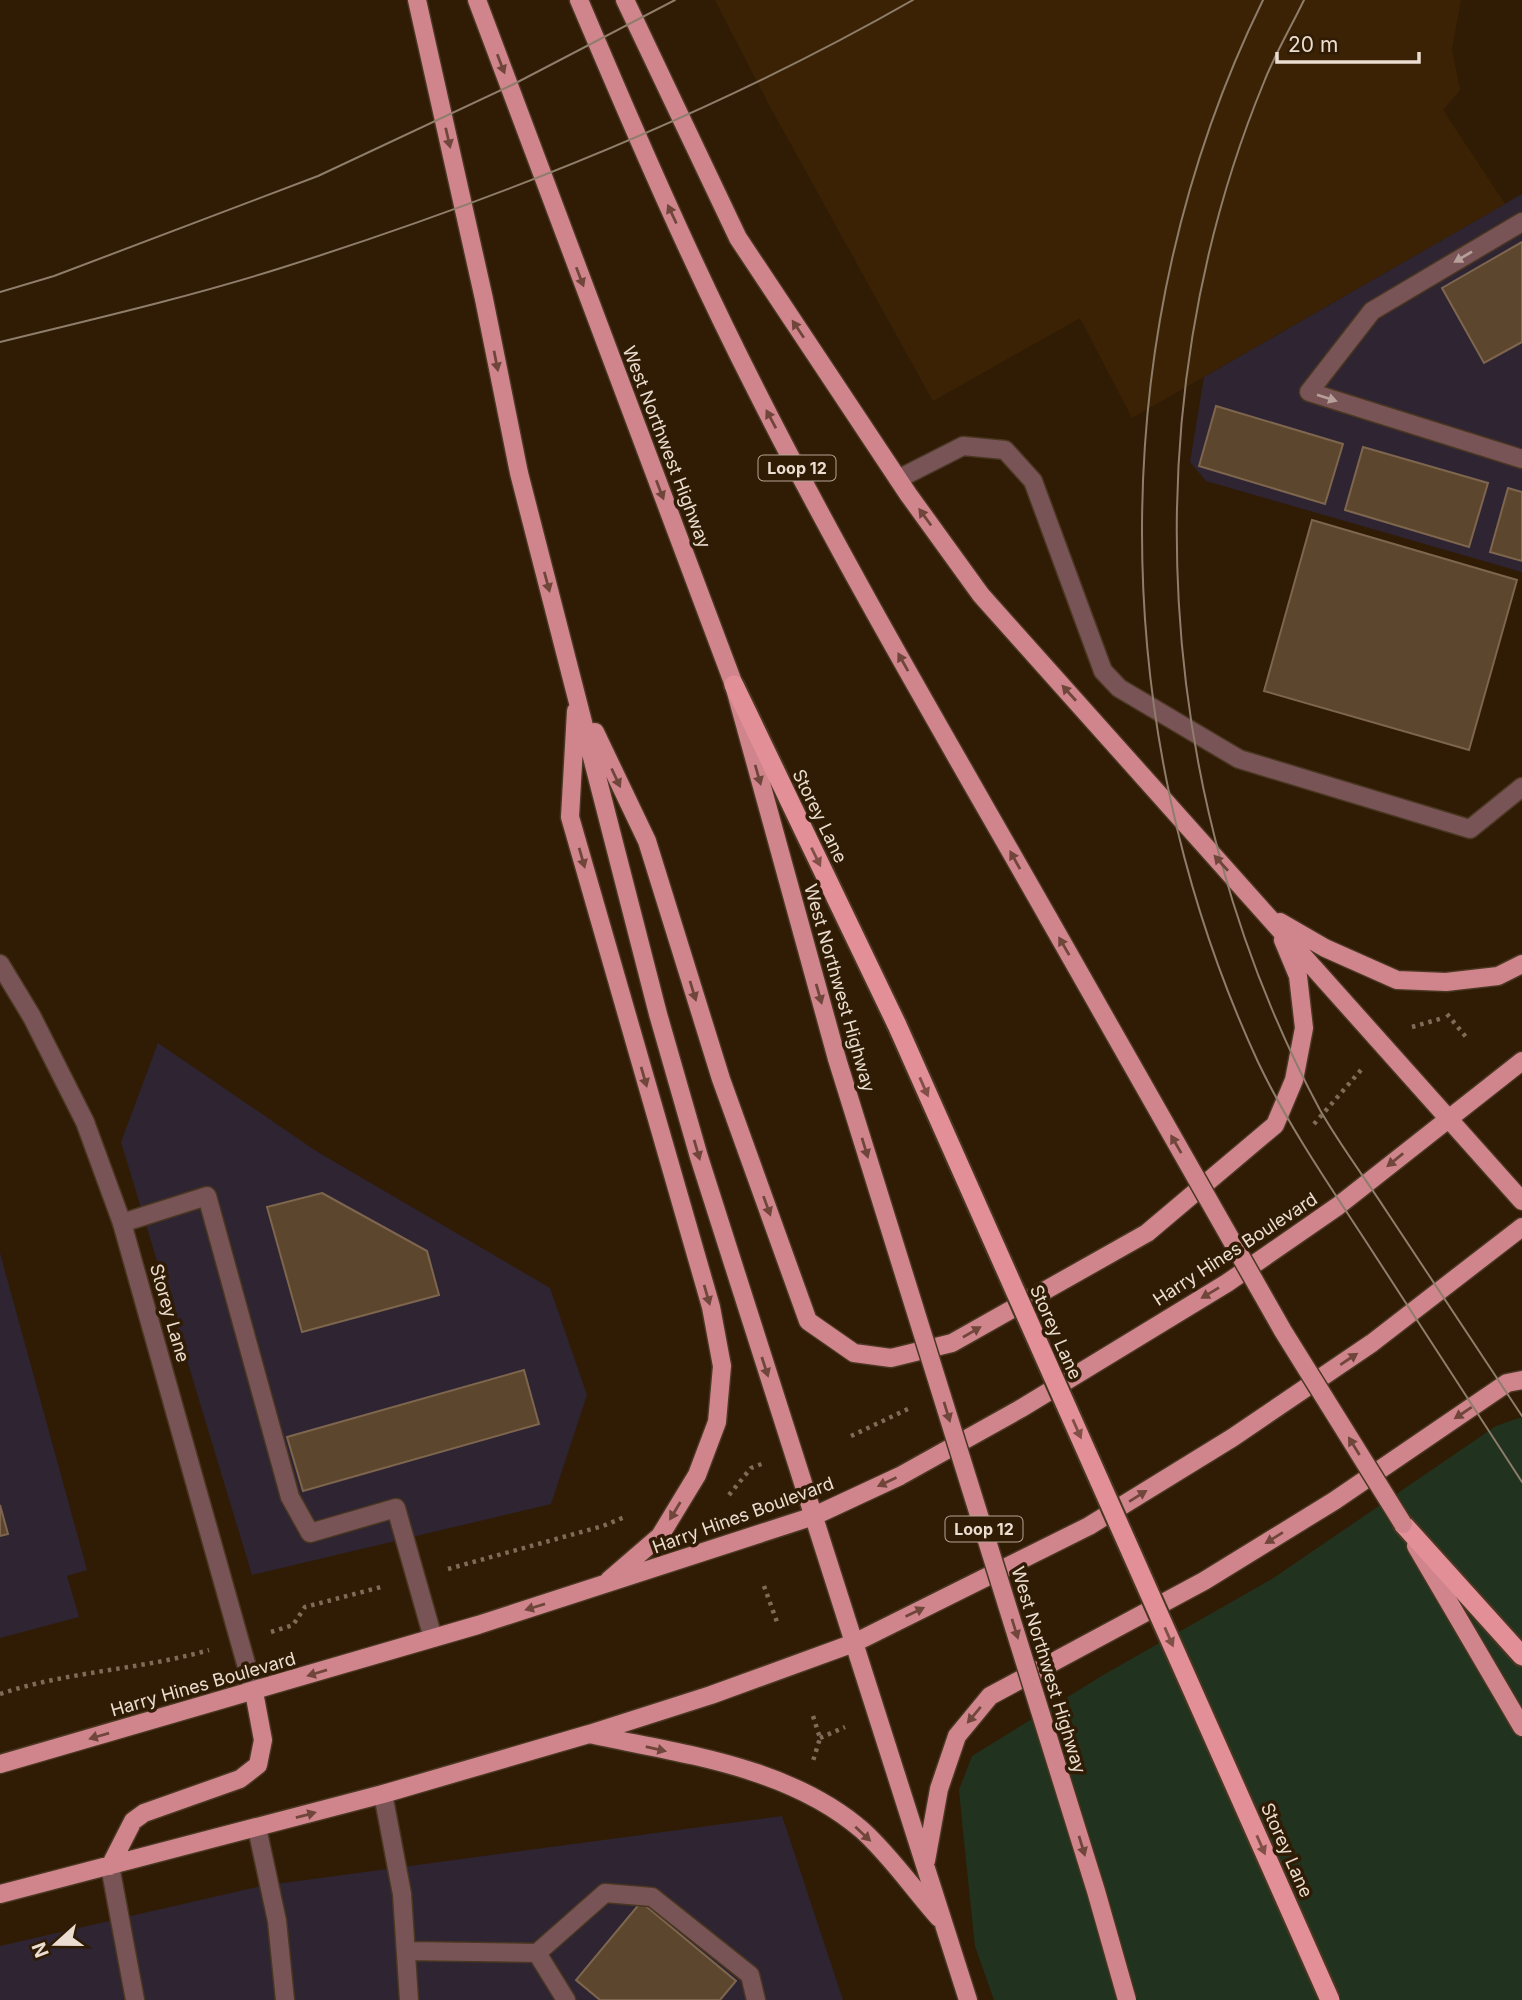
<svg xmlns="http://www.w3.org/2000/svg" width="1522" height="2000" viewBox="0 0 1522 2000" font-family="Inter,sans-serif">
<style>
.commercial{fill:#2e2432}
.built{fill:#3b2204}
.green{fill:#21331f}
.building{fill:#5c462d;stroke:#7e664e;stroke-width:2}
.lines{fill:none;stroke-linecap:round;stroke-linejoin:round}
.service-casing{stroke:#4a3721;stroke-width:21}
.minor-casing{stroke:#4a3721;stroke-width:21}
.primary-casing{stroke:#4a3721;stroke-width:21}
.trunk-casing{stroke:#4a3721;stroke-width:23}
.path{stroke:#7e6c59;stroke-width:4.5;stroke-dasharray:3.5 5;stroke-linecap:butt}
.service{stroke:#785457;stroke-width:18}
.minor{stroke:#785457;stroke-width:18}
.primary{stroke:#d0858d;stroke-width:18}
.trunk{stroke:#e28f98;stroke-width:19}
.tram{stroke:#8e7d6b;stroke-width:2}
.primary-bridge-casing{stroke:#4a3721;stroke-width:21;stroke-linecap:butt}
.trunk-bridge-casing{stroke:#4a3721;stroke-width:23;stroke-linecap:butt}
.primary-bridge{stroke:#d0858d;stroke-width:18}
.trunk-bridge{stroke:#e28f98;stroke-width:19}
.oneway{fill:#70463b}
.oneway2{fill:#b79f9a}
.oneway3{fill:#805047}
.labels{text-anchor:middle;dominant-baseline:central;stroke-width:7;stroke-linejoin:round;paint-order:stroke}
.shield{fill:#301c05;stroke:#b3a393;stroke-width:2}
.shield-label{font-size:16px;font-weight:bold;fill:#ebddd0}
.street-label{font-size:18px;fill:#ebddd0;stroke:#301c05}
</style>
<rect width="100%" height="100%" fill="#301c05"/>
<path class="commercial" d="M1522 194V572L1206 481 1190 462 1204 377Z
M158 1043 316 1151 550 1288 587 1395 551 1504 252 1575 121 1142Z
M0 1253 87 1570 67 1576 79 1617 0 1638Z
M782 1816 843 2000H0V1946L261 1886Z"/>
<path class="built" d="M715 0H1461L1452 49 1460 90 1443 110 1505 204 1132 418 1080 318 933 401 768 103Z"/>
<path class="green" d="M1522 1417V2000H994L975 1946 964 1841 959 1790 972 1756 1105 1674 1272 1579 1496 1426Z"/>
<path class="building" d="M1522 242V342L1484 363 1442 288Z
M1216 406 1343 444 1325 504 1199 466Z
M1363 447 1488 483 1469 547 1345 510Z
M1508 488 1522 492V561L1490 552Z
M1312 520 1517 580 1469 750 1264 691Z
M322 1193 427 1251 439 1295 302 1332 267 1207Z
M524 1370 539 1424 303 1491 287 1437Z
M0 1505 8 1534 0 1536Z
M641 1902 736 1981 720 2000H600L576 1980Z"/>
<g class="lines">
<g class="service-casing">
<path id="service" d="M1522 222 1372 311 1309 392 1522 459
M898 479 963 446 1005 450 1033 481 1103 671 1119 688 1239 759 1470 829 1522 787
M122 1223 207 1196 290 1497 310 1533 396 1508 433 1638
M383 1794 402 1894 409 2000
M257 1828 277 1921 285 2000
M110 1866 135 2000
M406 1951 537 1953 566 2000
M537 1953 605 1893 652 1897 750 1975 756 2000"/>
</g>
<g class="minor-casing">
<path id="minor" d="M0 964 32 1017 85 1122 122 1223 254 1692"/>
</g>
<g class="primary-casing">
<path id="primary" d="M417 0 484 299 519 473 658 1014 699 1157 968 2000
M477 0 734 685 837 1059
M579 0C634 130 690 260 754 386 845 567 949 743 1049 919
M625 0 738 238 908 494 981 595 1522 1201
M576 711 570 817 711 1307 722 1366 717 1422 697 1475 660 1536 609 1580
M595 732 647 841 721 1079 808 1321 854 1353 891 1358 952 1343 1147 1233 1275 1125 1294 1080 1304 1028 1298 976 1283 940
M1280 922 1325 948 1397 980 1446 982 1498 976 1522 964
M1416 1546 1522 1727
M589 1734C681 1754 788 1766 862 1830 890 1855 914 1890 939 1918
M0 1764 478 1625 814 1516 900 1476 1020 1409 1227 1283 1338 1206 1522 1061
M926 1861 939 1789 957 1736 990 1696 1204 1581 1334 1501 1507 1383 1522 1380
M110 1866 133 1821 144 1813 240 1779 258 1765 263 1740 254 1692
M0 1894 383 1794 589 1734 711 1695 854 1643 1089 1526 1232 1438 1372 1343 1522 1227"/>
</g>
<g class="trunk-casing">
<path id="trunk" d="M734 685 897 1025
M1403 1524 1522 1656"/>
</g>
<path class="path" d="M1447 1014 1466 1037
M1412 1027 1443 1018
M1314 1124 1361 1070
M851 1436 910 1408
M729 1495 751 1468 764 1463
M448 1569 603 1526 627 1516
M764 1586 777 1622
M271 1632 293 1625 305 1607 385 1586
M0 1694C68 1671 140 1670 209 1650
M813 1716 820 1738 813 1761
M820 1738 845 1727"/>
<use href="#service" class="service"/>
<use href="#minor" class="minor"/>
<use href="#primary" class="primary"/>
<use href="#trunk" class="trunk"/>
<path class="tram" d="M1263 0C1101 330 1104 729 1258 1062 1288 1125 1327 1182 1365 1240 1417 1321 1470 1401 1522 1482
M1304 0C1291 27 1275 54 1264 82 1129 409 1153 799 1320 1110 1340 1145 1365 1178 1387 1212 1432 1280 1477 1348 1522 1416
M0 292 54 276 318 176 512 85 675 0
M0 342C94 319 189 297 281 268 499 199 714 114 913 0"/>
<g class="primary-bridge-casing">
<path id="primary-bridge" d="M1049 919 1283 1331 1403 1524
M837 1059 1096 1891 1127 2000"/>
</g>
<g class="trunk-bridge-casing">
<path id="trunk-bridge" d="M897 1025 1330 2000"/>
</g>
<use href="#primary-bridge" class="primary-bridge"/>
<use href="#trunk-bridge" class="trunk-bridge"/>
</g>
<defs><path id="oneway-solid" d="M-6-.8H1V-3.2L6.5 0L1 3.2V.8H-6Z" transform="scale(1.75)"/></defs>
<g class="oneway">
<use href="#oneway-solid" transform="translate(501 64) rotate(69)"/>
<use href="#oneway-solid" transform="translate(448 138) rotate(77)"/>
<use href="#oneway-solid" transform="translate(672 214) rotate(-115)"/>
<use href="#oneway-solid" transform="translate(580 277) rotate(69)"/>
<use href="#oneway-solid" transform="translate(798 329) rotate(-124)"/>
<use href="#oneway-solid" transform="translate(496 361) rotate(79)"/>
<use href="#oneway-solid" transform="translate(771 419) rotate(-118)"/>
<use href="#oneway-solid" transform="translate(660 490) rotate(69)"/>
<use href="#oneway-solid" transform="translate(925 517) rotate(-126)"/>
<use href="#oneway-solid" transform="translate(547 582) rotate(75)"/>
<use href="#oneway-solid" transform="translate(903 662) rotate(-119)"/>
<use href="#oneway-solid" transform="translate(1069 693) rotate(-132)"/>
<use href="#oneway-solid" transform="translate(758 775) rotate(74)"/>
<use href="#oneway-solid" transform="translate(616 778) rotate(65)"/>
<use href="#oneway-solid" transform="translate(582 858) rotate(74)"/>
<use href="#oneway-solid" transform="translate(1015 860) rotate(-119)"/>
<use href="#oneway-solid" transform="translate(1221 863) rotate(-132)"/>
<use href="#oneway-solid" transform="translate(1064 946) rotate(-120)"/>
<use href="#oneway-solid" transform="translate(693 991) rotate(73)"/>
<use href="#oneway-solid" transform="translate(819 994) rotate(74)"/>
<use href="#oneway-solid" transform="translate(644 1077) rotate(74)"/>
<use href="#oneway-solid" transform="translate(1176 1144) rotate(-120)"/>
<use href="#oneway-solid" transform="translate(865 1148) rotate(73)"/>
<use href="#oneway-solid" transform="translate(697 1150) rotate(74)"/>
<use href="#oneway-solid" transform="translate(1395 1160) rotate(141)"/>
<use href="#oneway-solid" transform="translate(767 1206) rotate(70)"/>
<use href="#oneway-solid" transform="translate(1210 1293) rotate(149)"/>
<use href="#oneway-solid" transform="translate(707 1295) rotate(74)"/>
<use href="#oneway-solid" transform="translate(972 1332) rotate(-30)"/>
<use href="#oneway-solid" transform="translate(1349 1359) rotate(-34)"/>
<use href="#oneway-solid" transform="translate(765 1367) rotate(72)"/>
<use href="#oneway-solid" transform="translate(947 1412) rotate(73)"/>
<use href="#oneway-solid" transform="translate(1463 1413) rotate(146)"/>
<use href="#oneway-solid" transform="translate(1354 1446) rotate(-122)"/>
<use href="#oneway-solid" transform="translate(887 1482) rotate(155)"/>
<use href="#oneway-solid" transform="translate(1138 1496) rotate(-32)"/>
<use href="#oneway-solid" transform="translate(675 1511) rotate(121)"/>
<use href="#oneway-solid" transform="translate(1274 1538) rotate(148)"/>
<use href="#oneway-solid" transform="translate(535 1607) rotate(163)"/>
<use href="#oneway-solid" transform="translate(915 1612) rotate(-26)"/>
<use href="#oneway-solid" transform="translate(1015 1629) rotate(73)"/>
<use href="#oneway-solid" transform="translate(317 1673) rotate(163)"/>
<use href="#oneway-solid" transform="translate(974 1715) rotate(130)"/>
<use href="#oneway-solid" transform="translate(99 1736) rotate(164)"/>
<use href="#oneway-solid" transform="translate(656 1749) rotate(13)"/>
<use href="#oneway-solid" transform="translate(306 1815) rotate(-15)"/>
<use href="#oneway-solid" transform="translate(863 1834) rotate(43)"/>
<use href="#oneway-solid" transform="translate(1082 1846) rotate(73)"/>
</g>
<g class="oneway2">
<use href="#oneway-solid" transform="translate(1463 257) rotate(149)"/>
<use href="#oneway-solid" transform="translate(1327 398) rotate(18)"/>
</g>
<g class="oneway3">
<use href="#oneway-solid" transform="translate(816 857) rotate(64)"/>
<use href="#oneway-solid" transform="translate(924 1087) rotate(66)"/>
<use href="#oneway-solid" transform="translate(1077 1429) rotate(66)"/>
<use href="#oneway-solid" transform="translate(1169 1637) rotate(66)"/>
<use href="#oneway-solid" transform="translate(1261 1845) rotate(66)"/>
</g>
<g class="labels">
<g class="shield">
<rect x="758.5" y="455.5" width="77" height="25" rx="5"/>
<rect x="945.5" y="1516.5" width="77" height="25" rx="5"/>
</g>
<g class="shield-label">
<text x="797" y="468">Loop 12</text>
<text x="984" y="1529">Loop 12</text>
</g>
<g class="street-label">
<text transform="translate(667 447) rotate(69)">West Northwest Highway</text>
<text transform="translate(820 816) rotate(64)">Storey Lane</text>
<text transform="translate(840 988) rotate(74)">West Northwest Highway</text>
<text transform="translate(1235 1249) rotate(-33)">Harry Hines Boulevard</text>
<text transform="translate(170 1313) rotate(74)">Storey Lane</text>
<text transform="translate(1056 1332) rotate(66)">Storey Lane</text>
<text transform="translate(743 1515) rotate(-20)">Harry Hines Boulevard</text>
<text transform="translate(1049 1670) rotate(73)">West Northwest Highway</text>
<text transform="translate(203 1684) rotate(-16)">Harry Hines Boulevard</text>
<text transform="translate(1287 1850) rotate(66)">Storey Lane</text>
</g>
</g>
<g transform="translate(56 1944) rotate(249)" stroke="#301c05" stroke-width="5" paint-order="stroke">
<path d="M0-5L12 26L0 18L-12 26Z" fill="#ebddd0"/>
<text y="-10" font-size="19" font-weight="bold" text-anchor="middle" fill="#ebddd0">N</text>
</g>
<path d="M1277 52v10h142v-10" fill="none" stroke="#ebddd0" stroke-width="3.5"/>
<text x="1288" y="52" font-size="21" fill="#ebddd0" stroke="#301c05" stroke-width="5" paint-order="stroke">20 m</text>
</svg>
